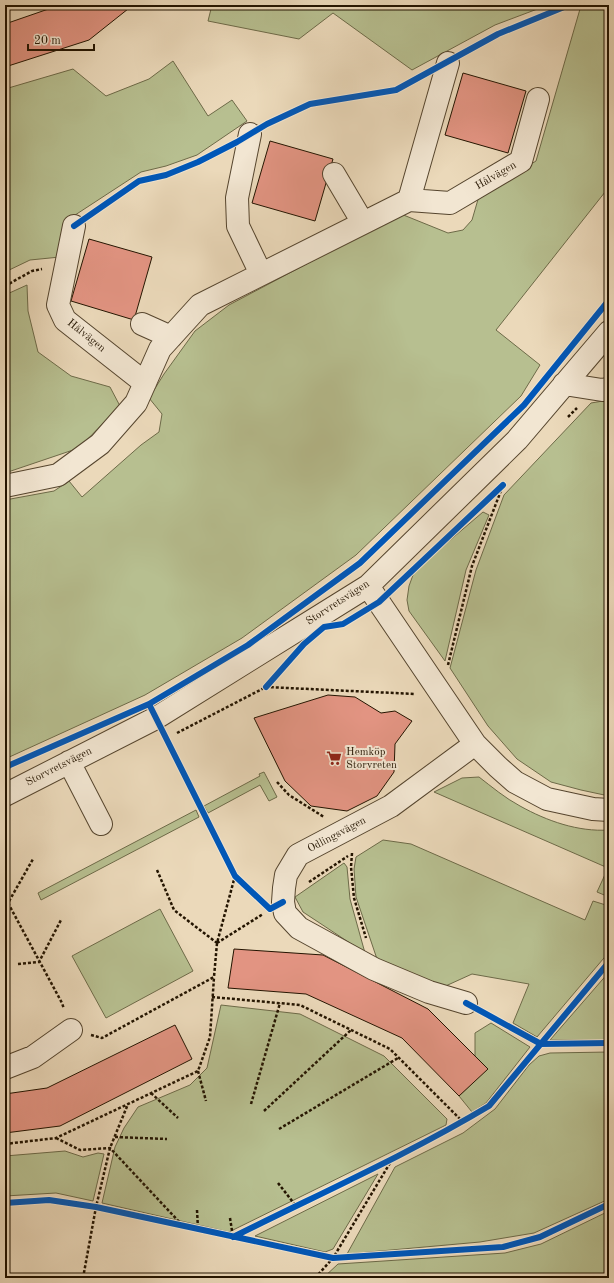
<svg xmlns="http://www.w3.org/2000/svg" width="614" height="1283" viewBox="0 0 614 1283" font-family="'Old Standard TT',serif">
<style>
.green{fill:#b7bf90;stroke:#6d6a48}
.building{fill:#e29482;stroke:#231400}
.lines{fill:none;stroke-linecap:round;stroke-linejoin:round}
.minor-casing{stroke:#55452e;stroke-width:24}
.path{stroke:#231400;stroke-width:2.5;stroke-dasharray:3 2;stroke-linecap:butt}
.minor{stroke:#f2e6d2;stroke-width:22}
.cycleway-casing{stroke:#f2e6d2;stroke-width:8}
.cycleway{stroke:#0057b8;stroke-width:6}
.labels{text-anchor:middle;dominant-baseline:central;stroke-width:4;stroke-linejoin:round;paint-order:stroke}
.street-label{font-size:11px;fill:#231400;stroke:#f2e6d2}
.poi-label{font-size:11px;fill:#231400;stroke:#f2e6d2;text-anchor:start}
</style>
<rect width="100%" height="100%" fill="#ebd9ba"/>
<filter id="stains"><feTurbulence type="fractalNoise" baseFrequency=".005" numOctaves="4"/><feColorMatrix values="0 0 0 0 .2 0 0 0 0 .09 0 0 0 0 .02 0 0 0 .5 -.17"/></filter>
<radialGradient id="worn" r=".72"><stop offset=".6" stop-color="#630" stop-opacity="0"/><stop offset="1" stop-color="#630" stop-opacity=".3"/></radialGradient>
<path class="green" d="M212 5H548L495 25 412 70 333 13 299 39 208 21Z
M590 5H609V187L496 330 540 365 521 396 356 555 242 638 145 695 5 759V500L54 491 69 481 82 497 141 445 159 432 162 414 149 398 164 374 195 331 229 305 401 214 448 233 463 230 472 220 479 196 536 161 580 9Z
M173 61 208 116 232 100 247 121 197 155 166 166 141 172 69 219 60 257 30 260 5 272V89L73 69 106 96 149 79Z
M27 285 28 311 38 352 71 376 110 387 120 406 79 448 5 473V295Z
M609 400V796L581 790 551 782 517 759 488 726 450 668 476 570 504 495 591 403Z
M483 512 489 515 466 570 445 661 409 611 407 600 409 586 413 575 422 564Z
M264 772 277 797 269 801 260 785 208 813 204 806 260 776 259 774Z
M479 777C492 787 505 798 520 806 547 821 578 832 609 830V897L597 892 608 868 434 792 462 778Z
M196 810 199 817 41 900 38 893Z
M383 840 411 844 585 920 593 901 609 906V952L537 1037 513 1023 529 984 472 974 439 989 377 959 356 897 354 869 356 857Z
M344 863 347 867 350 899 365 953 303 912 295 897Z
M160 909 193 971 106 1018 72 956Z
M609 972V1040H550Z
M221 1005 300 1014 384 1056 447 1119 446 1125 229 1232 102 1203 115 1147 124 1128 138 1107 190 1085 207 1068Z
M491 1023 530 1047 486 1103 472 1112 459 1096 487 1069 475 1057V1033Z
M609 1052V1199L534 1233 480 1242 347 1254 395 1167 463 1133 495 1109 529 1065 539 1056 550 1053Z
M65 1151 83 1157 98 1153 104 1154 93 1201 56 1193 5 1196V1156Z
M378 1174 333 1249 325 1252 255 1236Z
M609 1211V1278H323L338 1264 505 1253 541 1244Z"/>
<path class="building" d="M60 5H133L89 40 5 67V24Z
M463 73 526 91 508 153 445 135Z
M270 141 333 159 315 221 252 203Z
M89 239 152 257 134 320 71 301Z
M328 695 355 697 381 713 395 711 412 721 395 744 394 772 377 796 347 811 311 806 285 781 254 718Z
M234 949 323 955 428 1009 488 1069 459 1096 402 1038 306 994 228 988Z
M175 1025 192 1059 60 1126 5 1133V1094L47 1088Z"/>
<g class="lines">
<g class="minor-casing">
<path id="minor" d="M250 134 237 198 238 226 261 274
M334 174 363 223
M409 200 448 63
M74 226 58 305 65 320 145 383
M142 324 171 337
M564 384 602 390 609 389
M5 486 58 475 100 444 136 403 160 349 200 305 409 200 450 203 521 161 538 99
M368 586 475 744 498 767 515 782 547 799 593 809 609 810
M69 762 101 824
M5 795 156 718 368 586 517 440 609 332
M466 1003 429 992 374 969 299 928 285 913 283 902 284 888 286 875 298 855 391 806 475 744
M5 1068 33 1057 71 1030"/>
</g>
<path class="path" d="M5 286 32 271 42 269
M568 417 577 408
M448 665 472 566 502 488
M177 733 266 687 415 694
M277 782 289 795 324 817
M352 853 351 867 354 898 366 938
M157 870 174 910 217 943
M309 882 348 856
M5 903H8L33 859
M8 903 62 1003 64 1009
M217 943 263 914
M18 964 39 962 61 920
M212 997 300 1005 390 1049 463 1122
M91 1035 102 1038 214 977 217 943 235 876
M198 1071 206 1101
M151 1093 178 1118
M251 1104 280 1003
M264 1111 351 1030
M279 1129 398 1058
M115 1137 167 1139
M56 1138 80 1150 110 1148 183 1226
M5 1144 56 1138 198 1071 210 1037 214 977
M278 1183 296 1206
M197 1210 198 1229
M230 1218 233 1237
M83 1278 96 1207 110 1148 128 1104
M315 1278 333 1258 393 1158"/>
<use href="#minor" class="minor"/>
<g class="cycleway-casing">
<path id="cycleway" d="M74 226 139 181 166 175 198 162 237 142 267 124 310 104 396 90 498 34 569 5
M266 687 304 644 324 627 343 624 379 602 503 485
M149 704 235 876 270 909 283 902
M5 769 10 765 149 704 248 645 360 563 524 405 609 300
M466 1003 541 1044 609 1043
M5 1203 49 1200 96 1207 333 1258 503 1247 540 1237 609 1204
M233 1237C319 1194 407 1155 489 1106L609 962"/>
</g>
<use href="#cycleway" class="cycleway"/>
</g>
<defs>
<g id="supermarket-bare" transform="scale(1.2)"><path d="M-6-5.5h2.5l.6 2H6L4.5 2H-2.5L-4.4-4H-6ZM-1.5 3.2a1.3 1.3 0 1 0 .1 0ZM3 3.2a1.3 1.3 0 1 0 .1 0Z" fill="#8f2418" stroke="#f2e6d2" stroke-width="2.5" paint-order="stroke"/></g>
</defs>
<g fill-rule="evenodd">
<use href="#supermarket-bare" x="334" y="758"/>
</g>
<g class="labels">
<g class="street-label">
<text transform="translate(496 176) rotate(-30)">Hålvägen</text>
<text transform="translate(86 336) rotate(39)">Hålvägen</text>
<text transform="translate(338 603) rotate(-33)">Storvretsvägen</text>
<text transform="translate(59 767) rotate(-27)">Storvretsvägen</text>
<text transform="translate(337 835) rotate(-28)">Odlingsvägen</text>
</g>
<g class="poi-label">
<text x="346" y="752">Hemköp<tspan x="346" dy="13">Storvreten</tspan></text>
</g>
</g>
<rect width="614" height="1283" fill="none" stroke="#ebd9ba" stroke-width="20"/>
<rect x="6" y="6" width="602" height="1271" fill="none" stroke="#231400" stroke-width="2"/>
<rect x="10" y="10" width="594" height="1263" fill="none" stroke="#231400"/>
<path d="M28 44v6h66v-6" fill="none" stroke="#231400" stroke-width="2"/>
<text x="34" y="44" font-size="12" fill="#231400" stroke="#f2e6d2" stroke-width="3" paint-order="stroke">20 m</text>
<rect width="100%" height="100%" filter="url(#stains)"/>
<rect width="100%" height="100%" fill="url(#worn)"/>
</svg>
